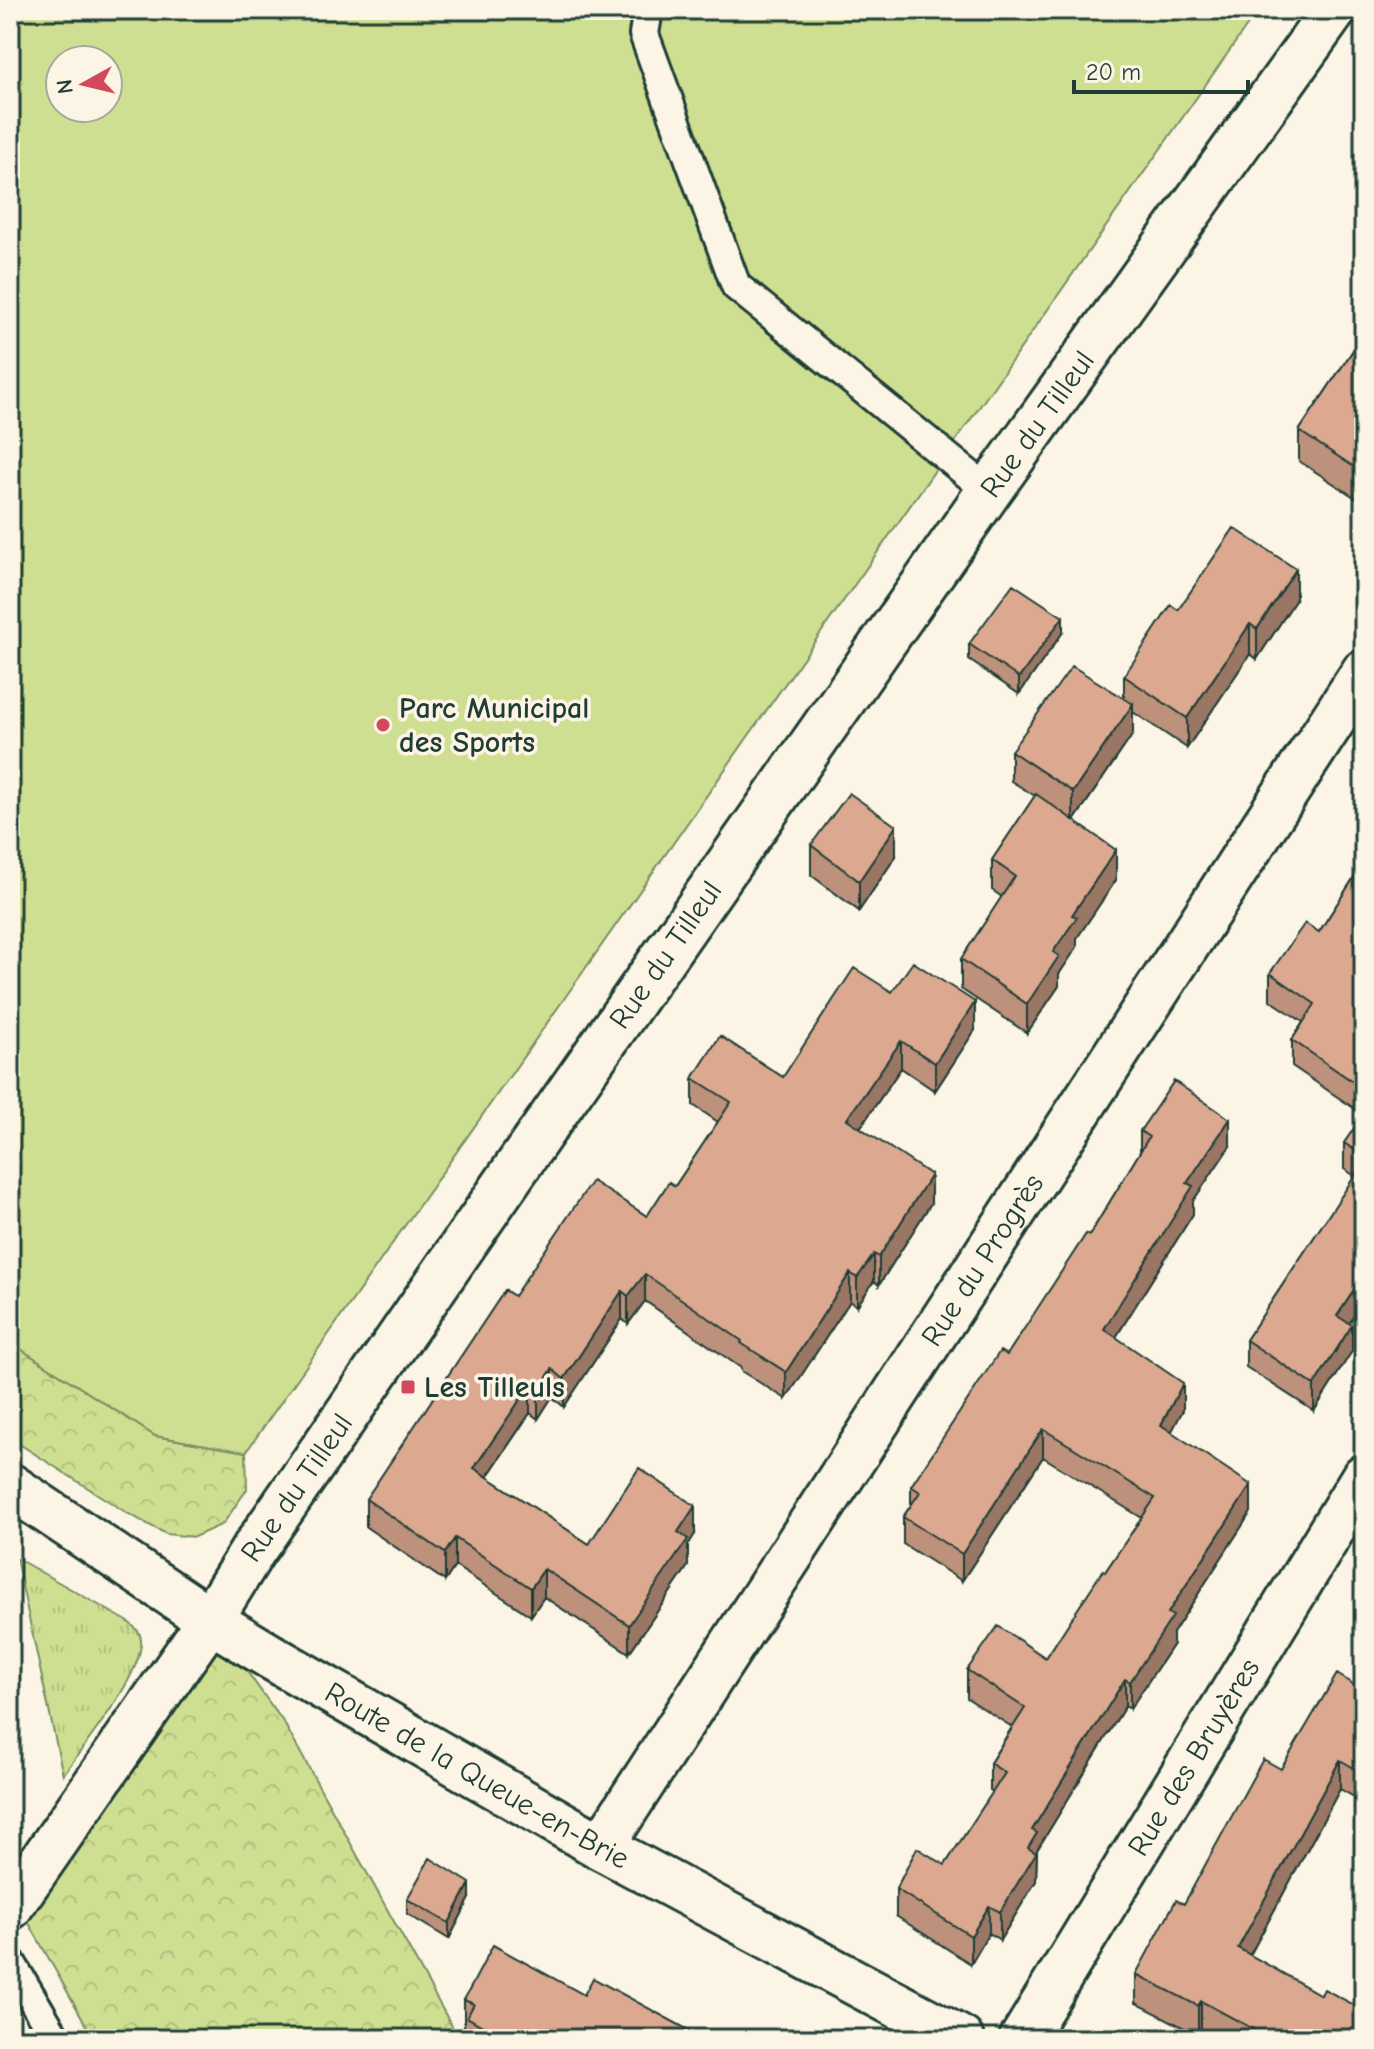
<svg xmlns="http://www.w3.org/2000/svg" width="1374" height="2049" viewBox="0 0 1374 2049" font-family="'Comic Neue',sans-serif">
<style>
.grass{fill:url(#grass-tufts);stroke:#778e63;stroke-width:2}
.forest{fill:url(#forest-crowns);stroke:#778e63;stroke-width:2}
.pitch{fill:#cfdf92;stroke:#778e63;stroke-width:2;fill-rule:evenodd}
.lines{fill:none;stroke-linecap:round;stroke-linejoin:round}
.lane-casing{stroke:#1f3d34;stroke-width:34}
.street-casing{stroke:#1f3d34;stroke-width:50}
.secondary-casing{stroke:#1f3d34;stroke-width:50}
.lane{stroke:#fcf5e5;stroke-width:28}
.street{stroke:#fcf5e5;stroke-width:44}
.secondary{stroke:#fcf5e5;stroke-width:44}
.wall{fill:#bd917c;stroke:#1f3d34;stroke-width:2}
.shaded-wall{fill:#9a7665;stroke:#1f3d34;stroke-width:2}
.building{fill:#dca990;stroke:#1f3d34;stroke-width:2}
.poi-dot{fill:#d1495b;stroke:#fcf5e5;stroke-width:3}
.labels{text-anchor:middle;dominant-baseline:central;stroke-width:7;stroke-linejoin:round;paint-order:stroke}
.street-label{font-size:30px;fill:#1f3d34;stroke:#fcf5e5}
.poi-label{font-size:30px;font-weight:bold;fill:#1f3d34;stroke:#fcf5e5;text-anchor:start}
</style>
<defs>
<pattern id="grass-tufts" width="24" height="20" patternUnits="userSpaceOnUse" patternTransform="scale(2)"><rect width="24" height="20" fill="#cfdf92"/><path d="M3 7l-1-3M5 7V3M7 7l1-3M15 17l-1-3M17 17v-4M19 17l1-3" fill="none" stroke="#b1c07e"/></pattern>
<pattern id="forest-crowns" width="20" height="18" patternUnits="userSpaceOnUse" patternTransform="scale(2)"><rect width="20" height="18" fill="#cfdf92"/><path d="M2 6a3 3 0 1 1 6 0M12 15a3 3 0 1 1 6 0" fill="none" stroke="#b1c07e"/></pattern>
</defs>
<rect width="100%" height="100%" fill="#fcf5e5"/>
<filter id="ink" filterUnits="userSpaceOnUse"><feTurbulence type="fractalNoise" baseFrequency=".0125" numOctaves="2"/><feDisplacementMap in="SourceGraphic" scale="16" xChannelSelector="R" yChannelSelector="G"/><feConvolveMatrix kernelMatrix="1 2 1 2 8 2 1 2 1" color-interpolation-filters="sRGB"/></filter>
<g filter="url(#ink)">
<path class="grass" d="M16 1558 127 1621C134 1627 141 1631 141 1641 142 1676 84 1745 63 1775Z"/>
<path class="forest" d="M10 1342 155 1436 246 1452 247 1489 223 1524 194 1537 166 1534 127 1513 10 1438Z
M210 1620 284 1723 459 2039H94L16 1900Z"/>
<path class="pitch" d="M10 10H1258L246 1452 155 1436 10 1342ZM60 60H108V108H60Z"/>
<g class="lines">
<g class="lane-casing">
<path id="lane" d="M648 10 644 34 736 286 989 491
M10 1961 56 2039"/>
</g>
<g class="street-casing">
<g id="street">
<path id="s1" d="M601 1847 1364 672"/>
<path id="s2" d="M10 1907 210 1620 252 1552 515 1170 989 491 1334 10"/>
<path id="s3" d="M1022 2039 1364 1477"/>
</g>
</g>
<g class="secondary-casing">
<g id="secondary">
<path id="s4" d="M10 1486 210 1620 273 1658 601 1847 961 2039"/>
</g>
</g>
<use href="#lane" class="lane"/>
<use href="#street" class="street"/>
<use href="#secondary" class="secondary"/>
</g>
<path class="wall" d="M1364 298V492L1359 500 1299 461V431L1361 338 1358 336V306Z
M1296 599 1257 659 1250 654 1187 748 1133 712V734L1074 821 1116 880 1077 938V947L1059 974V986L1027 1033 961 989V959L1002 897 992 890V860L1035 796 1011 781V751L1124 698V676L1178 610Z
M1063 632 1019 694 969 660V644Z
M811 845 896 856 859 911 811 875Z
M1364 862V1301L1349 1324 1352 1351 1314 1411 1246 1367V1340L1355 1176 1344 1169V1143L1364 1115 1292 1066V1040L1303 1022 1270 1000V973L1319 932Z
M892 992 975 1030 935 1091 901 1068 860 1128 931 1203 879 1285 874 1281 857 1306 850 1301 786 1399 741 1371V1368L645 1301 628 1324 622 1319 564 1407 552 1397 538 1419 530 1413 487 1477 589 1544 695 1534 688 1545V1566L629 1653 544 1597 531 1616 455 1566 445 1581 366 1527V1499L514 1296 647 1216 675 1186 718 1122 693 1105V1078L783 1077Z
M1140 1131 1230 1146 1193 1201V1214L1116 1337 1183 1410 1171 1432 1251 1512 1173 1633V1644L1130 1709 1125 1706 1037 1850 1036 1881 1000 1940 989 1933 971 1964 896 1916V1889L945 1865 993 1792 990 1790V1763L1012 1727 967 1698V1670L1046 1658 1142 1518 1043 1457 962 1581 903 1544V1517L911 1505V1486L1007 1355 1089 1236 1140 1152Z
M1364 1691V1801L1363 1802 1340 1789 1250 1955 1364 2039H1217L1201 2030 1198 2035 1136 2003V1974L1184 1904 1281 1769Z
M470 1898 449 1939 407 1914V1899Z
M584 1995 705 2039H467V2030L464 2029V2000Z"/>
<path class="shaded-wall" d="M1364 462V492L1359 500V470Z
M1296 569V599L1257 659V629Z
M1063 617V632L1019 694V678Z
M1250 624V654L1187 748V718Z
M1133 704V734L1073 822V792Z
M896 826V856L859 911V881Z
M1116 850V880L1077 938V947L1059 974V986L1027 1033V1004L1072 915Z
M975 1002V1030L935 1091V1063Z
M901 1041V1068L847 1147V1119Z
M1230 1119V1146L1193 1201V1214L1104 1356V1329L1187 1183Z
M931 1175V1203L879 1285V1257Z
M874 1254V1281L857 1306V1278Z
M850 1273V1301L786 1399V1372Z
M645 1274V1301L628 1324V1296Z
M1364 1275V1301L1337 1342V1316Z
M622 1291V1319L564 1407V1379Z
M1352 1325V1351L1314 1411V1385Z
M552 1369V1397L538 1419V1391Z
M1183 1383V1410L1161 1452V1425Z
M530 1385V1413L474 1496V1468Z
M1043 1429V1457L962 1581V1554Z
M1251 1485V1512L1173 1633V1644L1130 1709V1682L1168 1613Z
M695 1506V1534L688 1545V1566L629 1653V1625L678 1532Z
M455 1538V1566L445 1581V1553Z
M544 1569V1597L531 1616V1588Z
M1125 1679V1706L1037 1850 1036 1881 1000 1940V1912L1028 1848 1032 1830Z
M1340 1760V1789L1238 1977V1948Z
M470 1883V1898L449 1939V1923Z
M989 1906V1933L971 1964V1936Z
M1201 2001V2030L1198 2035V2006Z"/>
<path class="building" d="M1364 298V311L1358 306Z
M1364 334V462L1359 470 1299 431Z
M1234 528 1296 569 1257 629 1250 624 1187 718 1124 676 1171 605 1178 610Z
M1013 584 1063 617 1019 678 969 644Z
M1072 666 1133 704 1073 792 1011 751Z
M849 793 896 826 859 881 811 845Z
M1036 794 1116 850 1072 915 1077 917 1053 952 1059 956 1027 1004 961 959 1015 876 992 860Z
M1364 862V1089L1292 1040 1315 1004 1270 973 1305 923 1319 932Z
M913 962 975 1002 935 1063 901 1041 847 1119 931 1175 879 1257 874 1254 857 1278 850 1273 786 1372 741 1343 742 1341 645 1274 628 1296 622 1291 564 1379 552 1369 538 1391 530 1385 474 1468 589 1544 639 1468 695 1506 678 1532 688 1539 629 1625 544 1569 531 1588 455 1538 445 1553 366 1499 505 1290 514 1296 592 1181 647 1216 669 1182 675 1186 731 1102 693 1078 720 1036 783 1077 854 968 892 992Z
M1174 1081 1230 1119 1187 1183 1193 1186 1104 1329 1183 1383 1161 1425 1251 1485 1168 1613 1173 1616 1130 1682 1125 1679 1032 1830 1037 1833 1028 1848 1036 1853 1000 1912 989 1906 971 1936 896 1889 917 1848 945 1865 1005 1773 990 1763 1025 1708 967 1670 998 1626 1046 1658 1103 1570 1105 1572 1155 1498 1043 1429 962 1554 903 1517 920 1492 911 1486 1000 1351 1007 1355 1086 1234 1089 1236 1149 1137 1140 1131Z
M1364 1114V1156L1344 1143Z
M1364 1162V1275L1337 1316 1352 1325 1314 1385 1246 1340Z
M1337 1674 1364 1691V1772L1363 1773 1340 1760 1238 1948 1321 1995 1324 1989 1364 2010V2039H1272L1201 2001 1198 2006 1136 1974 1176 1900 1184 1904 1263 1759 1281 1769Z
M430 1858 470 1883 449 1923 407 1899Z
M493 1945 584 1995 593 1978 705 2039H505L467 2017 474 2004 464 2000Z"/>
</g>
<g class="poi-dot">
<circle cx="383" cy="725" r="8"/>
<rect x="400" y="1379" width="16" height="16" rx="4"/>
</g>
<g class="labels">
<g class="street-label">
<text stroke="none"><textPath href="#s2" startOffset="1804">Rue du Tilleul</textPath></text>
<text stroke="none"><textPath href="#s2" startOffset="1156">Rue du Tilleul</textPath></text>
<text stroke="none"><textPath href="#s1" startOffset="700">Rue du Progrès</textPath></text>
<text stroke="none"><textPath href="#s2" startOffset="508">Rue du Tilleul</textPath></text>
<text stroke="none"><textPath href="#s3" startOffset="330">Rue des Bruyères</textPath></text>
<text stroke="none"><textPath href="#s4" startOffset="550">Route de la Queue-en-Brie</textPath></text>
</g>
<g class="poi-label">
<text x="399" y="708">Parc Municipal<tspan x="399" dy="34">des Sports</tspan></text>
<text x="424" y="1387">Les Tilleuls</text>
</g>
</g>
<rect width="1374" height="2049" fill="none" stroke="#fcf5e5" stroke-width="40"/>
<rect x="20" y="20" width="1334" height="2009" fill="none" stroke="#1f3d34" stroke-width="3" filter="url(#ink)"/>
<g transform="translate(84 84) rotate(262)"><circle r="38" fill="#fcf5e5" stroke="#a4ab9e" stroke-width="2"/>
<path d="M0-6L14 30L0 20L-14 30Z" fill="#d1495b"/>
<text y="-12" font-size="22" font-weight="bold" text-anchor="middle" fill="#1f3d34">N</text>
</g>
<path d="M1074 80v12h174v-12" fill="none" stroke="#1f3d34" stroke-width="4"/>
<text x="1086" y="80" font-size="24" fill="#1f3d34" stroke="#fcf5e5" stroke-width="6" paint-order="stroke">20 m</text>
</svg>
